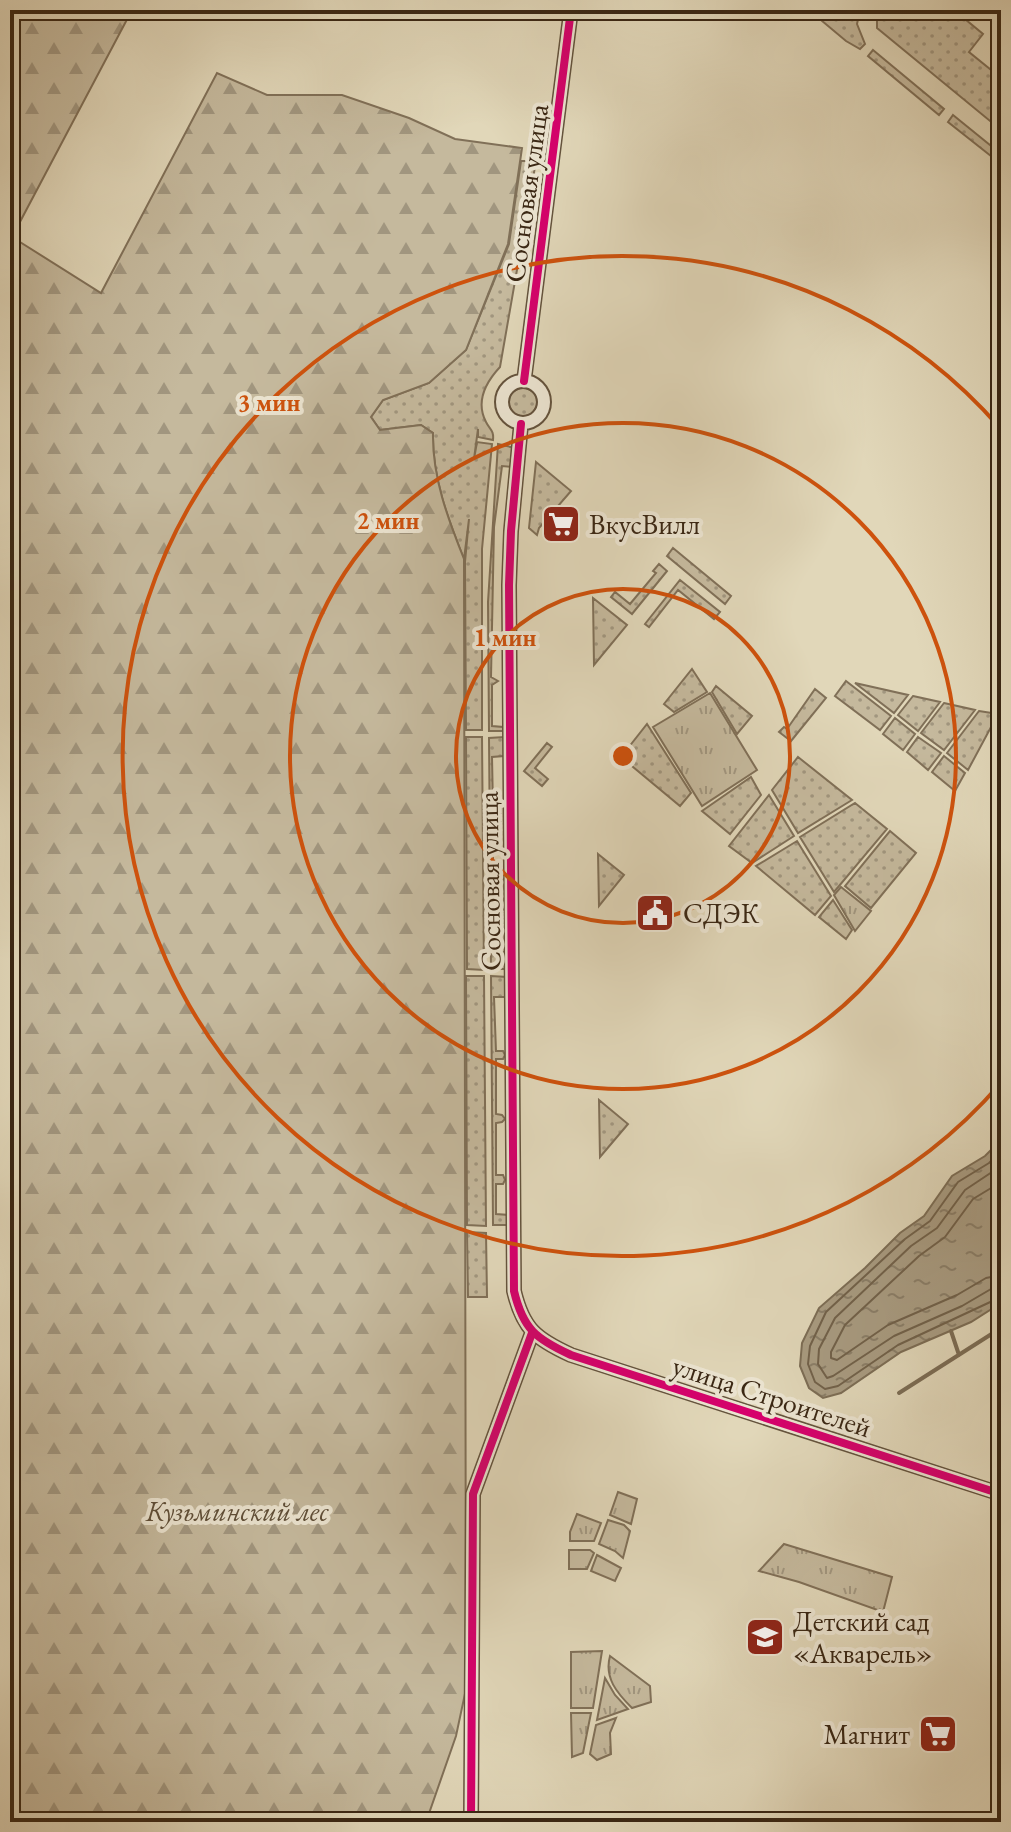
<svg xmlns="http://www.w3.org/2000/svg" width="1011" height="1832" viewBox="0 0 1011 1832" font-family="'EB Garamond',serif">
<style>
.grass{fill:url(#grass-dots);stroke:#807058;stroke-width:2}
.forest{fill:url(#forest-firs);stroke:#807058;stroke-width:2}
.park{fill:url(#park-tufts);stroke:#807058;stroke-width:2}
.water{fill:url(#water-ripples);stroke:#7c6d55;stroke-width:2}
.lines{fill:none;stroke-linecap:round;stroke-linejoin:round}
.shore{stroke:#71614a;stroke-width:2}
.stream{stroke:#7c6d55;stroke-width:4}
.minor-casing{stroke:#64533d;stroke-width:16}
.minor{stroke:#ece5d2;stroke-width:12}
.cycleway-casing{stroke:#ece5d2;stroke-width:13}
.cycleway{stroke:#d6006c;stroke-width:8}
.ring{fill:none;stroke:#ce520d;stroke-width:4}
.labels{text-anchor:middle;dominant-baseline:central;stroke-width:8;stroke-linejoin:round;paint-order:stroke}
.street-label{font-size:28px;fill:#3a2714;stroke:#ece5d2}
.poi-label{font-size:28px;fill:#3a2714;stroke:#ece5d2;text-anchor:start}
.park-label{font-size:28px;font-style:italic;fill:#5d4c36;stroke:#ece5d2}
.centre{fill:#ce520d;stroke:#ece5d2;stroke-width:4}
.ring-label{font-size:24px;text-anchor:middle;font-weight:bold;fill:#ce520d;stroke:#ece5d2;stroke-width:8;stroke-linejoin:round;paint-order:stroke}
</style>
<defs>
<pattern id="grass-dots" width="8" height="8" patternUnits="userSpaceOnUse" patternTransform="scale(2)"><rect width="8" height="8" fill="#c5b99d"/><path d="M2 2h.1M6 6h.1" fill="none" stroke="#a1967f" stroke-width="1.8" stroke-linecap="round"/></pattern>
<pattern id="forest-firs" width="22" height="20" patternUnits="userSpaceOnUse" patternTransform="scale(2)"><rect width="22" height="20" fill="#c5b99d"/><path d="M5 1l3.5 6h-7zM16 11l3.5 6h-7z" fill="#a1967f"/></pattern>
<pattern id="park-tufts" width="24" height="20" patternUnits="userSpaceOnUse" patternTransform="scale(2)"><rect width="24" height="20" fill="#c5b99d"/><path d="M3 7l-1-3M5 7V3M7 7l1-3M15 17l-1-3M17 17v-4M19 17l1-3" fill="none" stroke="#a1967f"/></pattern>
<pattern id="water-ripples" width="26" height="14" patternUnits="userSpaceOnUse" patternTransform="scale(2)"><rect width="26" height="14" fill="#a89b81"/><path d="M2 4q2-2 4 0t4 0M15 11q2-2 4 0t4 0" fill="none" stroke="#8a7e68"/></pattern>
</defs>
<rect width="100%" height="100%" fill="#e1d7b9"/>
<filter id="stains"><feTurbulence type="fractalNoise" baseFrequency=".0025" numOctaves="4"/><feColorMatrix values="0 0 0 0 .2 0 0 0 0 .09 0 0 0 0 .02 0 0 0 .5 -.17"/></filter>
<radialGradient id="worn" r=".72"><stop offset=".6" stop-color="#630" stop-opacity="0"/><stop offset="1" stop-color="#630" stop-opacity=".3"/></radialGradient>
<path class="grass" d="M809 10H860L857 24 865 44 860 49 846 41Z
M884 10H954L983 34 969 52 1001 78V130L877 28V18Z
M873 50 944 109 939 115 868 56Z
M953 115 1001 154V164L948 122Z
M521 161H536L500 367C486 382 475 401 486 422 490 430 494 430 493 440L478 437V429L474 459 477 442 492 444 482 549V730H466L465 562 469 519 464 559C448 519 432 477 433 433L421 425 380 430 371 417 383 400 429 383 466 350 509 244Z
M509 402a14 14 0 1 1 28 0a14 14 0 1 1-28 0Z
M498 444 515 448 513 467 502 466 494 527 491 677 498 681 492 685V726L503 727V731H489L488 602Z
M536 462 571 491 539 528 537 535 529 528Z
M673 548 731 596 725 604 667 556Z
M659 564 667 571 632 614 611 597 615 592 630 604 656 573 653 571Z
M680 580 720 612 714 619 678 590 649 627 645 624Z
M593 598 627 625 594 665Z
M692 669 707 692 674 712 664 704Z
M846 681 891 716 880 730 835 696Z
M855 683 908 695 894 713Z
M716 686 752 716 737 734 712 692Z
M815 689 826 698 791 741 779 732 784 727 787 729Z
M913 696 940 702 918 731 898 715Z
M944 703 975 710 944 750 921 733Z
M979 711 998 714 968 770 947 753Z
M895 718 915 734 903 750 883 734Z
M647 724 691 793 680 806 621 757Z
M466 737H482L484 970 467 969Z
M504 737V756L492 757 493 808H501V822L493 823V874H502L503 877 502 880H493L494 952H506V969H491L489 738Z
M918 737 941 753 928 770 907 752Z
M547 743 552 747 535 768 548 779 542 786 524 771Z
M944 756 965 773 955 791 932 772Z
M798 757 852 800 798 833 772 790Z
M751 777 761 795 730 834 702 811Z
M769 795 794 836 752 863 729 846Z
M855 803 887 829 834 892 800 837Z
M890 831 916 853 871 908 845 886Z
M797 841 831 896 815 915 756 866Z
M598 854 624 875 599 906Z
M833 900 852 930 846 939 819 917Z
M466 976H484L486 1226 467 1225Z
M491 976 507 977V997H494L496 1051H503L505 1055 503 1059H496V1114L502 1115 505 1119 502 1122 496 1123V1175H503L505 1180 503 1184H496V1214L509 1215V1225H493Z
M599 1100 628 1124 600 1157Z
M467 1232 486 1233 487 1297H468Z"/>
<path class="forest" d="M10 10H132L12 237 101 293 217 73 267 95H342L409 118 455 139 522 148 508 244 466 350 429 383 383 400 371 417 380 430 421 425 433 433C432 477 448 519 464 559L466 1689 456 1736 426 1822H10Z"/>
<path class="park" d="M710 693 757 770 702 806 653 727Z
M841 887 871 911 855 931 834 895Z
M618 1492 637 1499 631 1524 610 1515Z
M577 1514 601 1523 594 1541H570V1532Z
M608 1520 624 1525 630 1531 623 1558 615 1551 599 1544Z
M784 1544 892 1577 883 1612 799 1582 759 1571Z
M569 1550H590L594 1553 587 1569H569Z
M597 1555 621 1568 615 1581 591 1571Z
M602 1651 593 1708H571V1652Z
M610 1656 650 1686 651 1702 632 1708C617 1693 604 1678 610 1656Z
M605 1678 615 1695 628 1709 597 1720Z
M571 1713H591L583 1753 572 1757Z
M616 1718 610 1733 611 1754 597 1760 590 1754 596 1725Z"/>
<path class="water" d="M1001 1140V1303L971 1322 901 1352 841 1393 823 1398 809 1388 800 1366 802 1343 819 1308 865 1268 900 1233 924 1216 952 1176 985 1156Z"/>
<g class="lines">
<path class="shore" d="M1001 1151 989 1163 958 1182 930 1221 905 1239 826 1312 810 1346 808 1364 815 1382 825 1389 838 1386 898 1345 1001 1297
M1001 1166 965 1190 937 1228 911 1246 835 1318 819 1349 818 1364 827 1378 833 1376 894 1336 962 1306 991 1289 1001 1287
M1001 1182 973 1199 945 1237 919 1256 845 1325 831 1352V1358L837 1360 888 1325 957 1295 986 1278 1001 1275"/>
<path class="stream" d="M951 1331 959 1355
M899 1393 1001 1328"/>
<g class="minor-casing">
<path id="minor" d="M502 402a21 21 0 1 1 42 0a21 21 0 1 1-42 0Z
M524 381 571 10
M521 424 511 531 509 585 514 1291C523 1329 536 1339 571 1355L1001 1494
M471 1822 473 1494 532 1333
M817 1822 857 1820 906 1822"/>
</g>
<use href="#minor" class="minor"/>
<g class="cycleway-casing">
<path id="cycleway" d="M524 381 571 10
M521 424 511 531 509 585 514 1291C523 1329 536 1339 571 1355L1001 1494
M471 1822 473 1494 532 1333"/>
</g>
<use href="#cycleway" class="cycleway"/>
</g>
<g class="ring">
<circle cx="623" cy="756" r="167"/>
<circle cx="623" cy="756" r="333"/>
<path d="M1000 1084A500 500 0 1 1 1000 428"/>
</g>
<defs>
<g id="supermarket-square" transform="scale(2)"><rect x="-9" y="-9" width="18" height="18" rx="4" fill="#8f2418" stroke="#ece5d2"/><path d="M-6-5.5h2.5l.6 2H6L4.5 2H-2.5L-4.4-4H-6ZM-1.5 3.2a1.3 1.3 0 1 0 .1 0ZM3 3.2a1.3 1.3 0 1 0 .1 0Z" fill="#fff"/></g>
<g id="civic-square" transform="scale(2)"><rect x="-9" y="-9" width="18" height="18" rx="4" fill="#8f2418" stroke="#ece5d2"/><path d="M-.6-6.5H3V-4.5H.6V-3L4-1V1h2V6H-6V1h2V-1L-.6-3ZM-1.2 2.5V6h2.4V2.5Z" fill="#fff"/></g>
<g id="school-square" transform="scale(2)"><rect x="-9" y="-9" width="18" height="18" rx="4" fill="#8f2418" stroke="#ece5d2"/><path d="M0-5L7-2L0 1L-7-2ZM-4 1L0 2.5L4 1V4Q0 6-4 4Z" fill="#fff"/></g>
</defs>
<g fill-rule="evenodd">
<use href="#supermarket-square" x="561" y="524"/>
<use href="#civic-square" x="655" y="913"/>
<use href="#school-square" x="765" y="1637"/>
<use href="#supermarket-square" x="938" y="1734"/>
</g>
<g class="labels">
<g class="street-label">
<text transform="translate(526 193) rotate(-82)">Сосновая улица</text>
<text transform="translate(489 881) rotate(-91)">Сосновая улица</text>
<text transform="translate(772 1396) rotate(18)">улица Строителей</text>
</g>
<g class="poi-label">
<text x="589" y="524">ВкусВилл</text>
<text x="683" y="913">СДЭК</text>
<text x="793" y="1621">Детский сад<tspan x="793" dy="32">«Акварель»</tspan></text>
<text x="910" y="1734" text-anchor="end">Магнит</text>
</g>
<g class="park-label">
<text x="237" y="1511">Кузьминский лес</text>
</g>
</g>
<circle cx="623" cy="756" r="12" class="centre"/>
<g class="ring-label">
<text x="269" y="411">3 мин</text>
<text x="388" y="529">2 мин</text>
<text x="505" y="646">1 мин</text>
</g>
<rect width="1011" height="1832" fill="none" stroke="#e1d7b9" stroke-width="40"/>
<rect x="12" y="12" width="987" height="1808" fill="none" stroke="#3a2714" stroke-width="4"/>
<rect x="20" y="20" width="971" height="1792" fill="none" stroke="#3a2714" stroke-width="2"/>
<rect width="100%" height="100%" filter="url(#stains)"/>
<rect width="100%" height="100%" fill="url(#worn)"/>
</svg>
